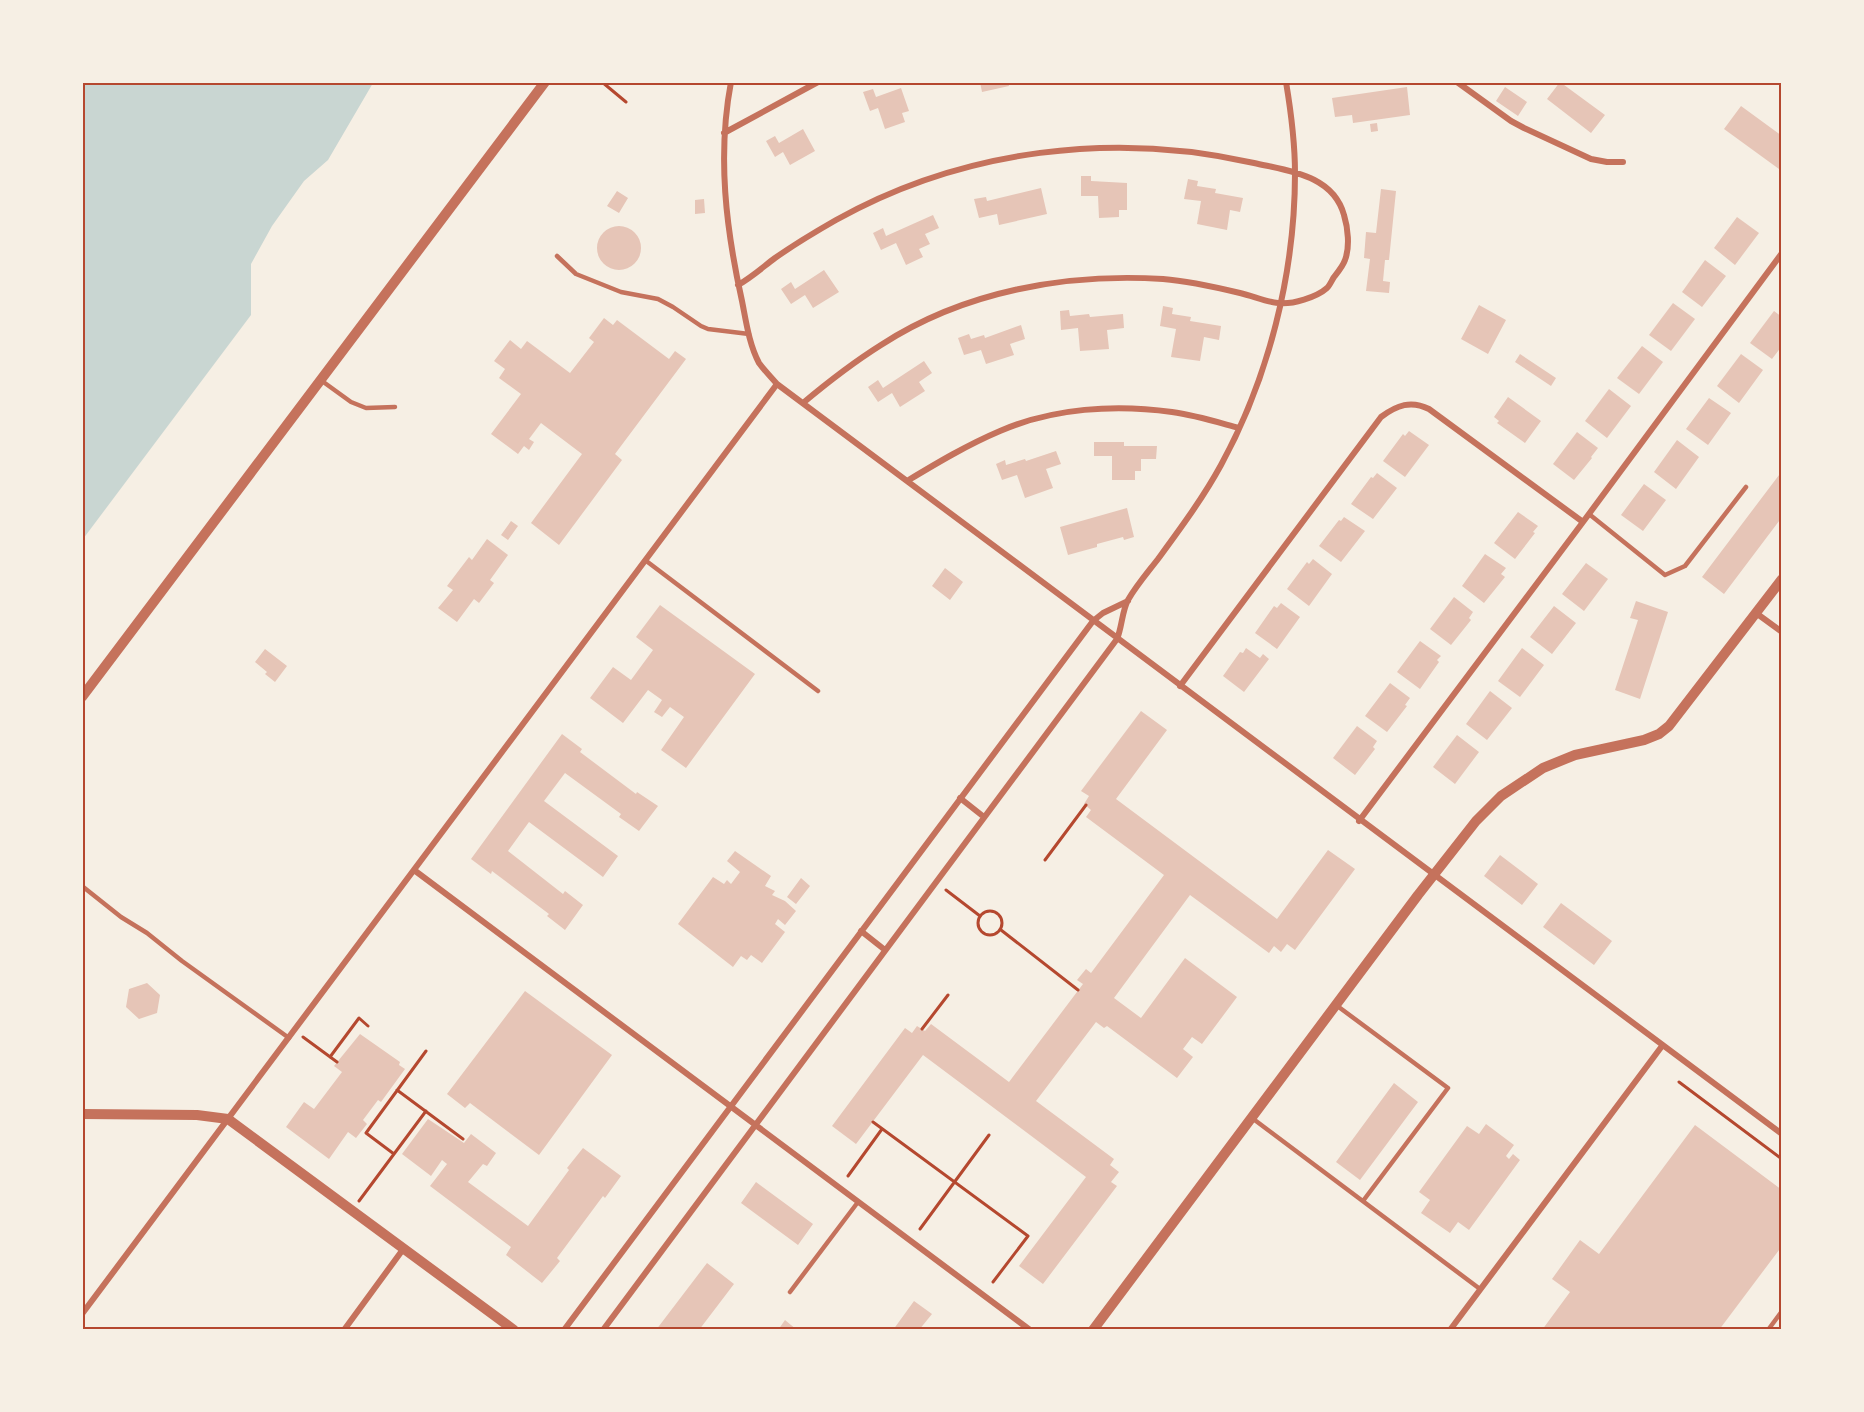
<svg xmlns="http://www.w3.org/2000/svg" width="1864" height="1412" viewBox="0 0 1864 1412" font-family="'IBM Plex Sans',sans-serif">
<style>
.water{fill:#c9d6d2}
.building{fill:#e6c5b7}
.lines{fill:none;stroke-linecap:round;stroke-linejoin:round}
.path{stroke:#b5482f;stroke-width:3}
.service{stroke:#c5725c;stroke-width:4.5}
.minor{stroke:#c5725c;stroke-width:6}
.tertiary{stroke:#c5725c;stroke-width:10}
.neatline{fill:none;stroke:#b5482f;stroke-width:2}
</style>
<rect width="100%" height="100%" fill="#f6efe4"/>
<path class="water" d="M83 82 373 83 328 160 304 181 272 226 251 264V315L83 539Z"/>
<path class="building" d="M980 82H1008L1009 86 982 92Z
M1560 82 1605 115 1591 133 1547 99Z
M1407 87 1410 115 1353 123 1352 115 1335 117 1332 98Z
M1505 87 1527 102 1518 116 1496 101Z
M901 88 909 111 902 113 905 122 885 129 878 108 870 111 863 92 873 89 876 97Z
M1741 106 1782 136V166L1779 169 1724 129Z
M1377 123 1378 131 1371 132 1370 124Z
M803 129 815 151 790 165 783 152 775 157 766 141 775 136 779 143Z
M1081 176H1091V181L1127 183V210H1119V217L1099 218 1098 196H1081Z
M1188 179 1198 181 1197 186 1216 189 1215 193 1243 198 1240 212 1230 210 1227 230 1197 224 1201 201 1184 199Z
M1041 188 1047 214 999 225 997 214 979 218 974 199 986 197 987 201Z
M1381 189 1396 191 1389 260H1385L1383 281 1390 282 1389 293 1366 291 1370 259 1364 258 1366 232 1376 233Z
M617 191 628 198 619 213 607 206Z
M704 199 705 213 695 214V200Z
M933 215 939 228 925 234 930 244 919 249 923 257 906 265 896 243 881 250 873 233 883 228 886 236Z
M1737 217 1759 233 1735 265 1714 248Z
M597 248a22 22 0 1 1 44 0a22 22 0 1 1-44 0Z
M1705 260 1726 276 1702 307 1682 292Z
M824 270 839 292 813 308 805 295 791 304 781 289 791 282 795 289Z
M1673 303 1695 319 1671 351 1649 335Z
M1479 305 1506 320 1488 354 1461 339Z
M1163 306 1173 308 1172 314 1191 317 1190 321 1221 326 1219 340 1204 337 1200 361 1171 357 1176 329 1160 326Z
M1069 310 1070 316 1089 314 1090 317 1123 314 1124 328 1107 330 1109 349 1080 351 1078 328 1061 330 1060 311Z
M1774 311 1782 317V346L1772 359 1750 343Z
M604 318 613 325 617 320 669 359 675 351 686 359 615 454 622 460 559 545 531 523 582 454 541 423 529 439 534 442 529 450 524 446 518 454 491 434 521 394 499 378 505 369 494 361 510 340 521 349 527 341 570 373 594 342 589 338Z
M1021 325 1025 339 1010 344 1014 355 986 364 981 350 964 355 958 338 969 334 971 339 984 335 985 338Z
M1642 346 1663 362 1639 394 1617 378Z
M1520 354 1556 378 1551 386 1515 362Z
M1741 354 1763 370 1739 403 1717 386Z
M924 361 932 373 919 382 925 391 900 407 892 393 878 402 868 387 878 380 883 388Z
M1609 389 1631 406 1607 438 1585 421Z
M1508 397 1541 421 1525 443 1497 423 1499 421 1494 417Z
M1709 398 1731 413 1708 445 1686 429Z
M1409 431 1429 445 1405 477 1383 461 1403 434 1405 436Z
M1577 432 1598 448 1591 457 1592 458 1574 480 1553 464Z
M1677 440 1699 457 1676 489 1654 472Z
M1094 442H1124V446H1157L1156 459H1141V471H1135V480H1112V456H1094Z
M1056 451 1061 464 1046 469 1053 488 1025 498 1017 475 1002 480 996 464 1005 460 1006 465 1025 459 1026 461Z
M1782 471V517L1724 594 1702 577Z
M1377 473 1397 488 1373 519 1351 504 1371 477 1373 478Z
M1644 484 1666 500 1643 531 1621 515Z
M1127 508 1134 537 1124 540 1123 537 1097 544V547L1068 555 1060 527Z
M1518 512 1538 526 1533 532 1535 533 1515 559 1494 543Z
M1344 517 1365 531 1341 562 1319 546 1339 520 1341 521Z
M511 521 518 526 508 540 501 535Z
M487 539 508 555 490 580 494 583 479 603 474 599 457 622 438 608 453 590 447 586 469 557 472 560Z
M1485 554 1506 568 1501 574 1505 577 1484 603 1462 586Z
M1313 559 1332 574 1309 606 1287 589 1307 562 1309 564Z
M1586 563 1608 579 1584 611 1562 594Z
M945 568 963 582 950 600 932 586Z
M1454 597 1473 612 1469 618 1471 620 1451 645 1430 629Z
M1636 601 1668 612 1640 699 1615 690 1638 620 1630 618Z
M1281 603 1300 617 1277 649 1255 633 1274 606 1277 608Z
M660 605 755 674 686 768 661 750 684 717 670 707 662 717 654 712 662 700 648 690 623 723 590 698 613 667 631 680 653 650 636 637Z
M1554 606 1576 623 1552 654 1530 637Z
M1420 641 1441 656 1437 660 1439 662 1420 689 1397 672Z
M1246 648 1260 658 1263 654 1269 659 1244 692 1223 676 1240 652 1243 653Z
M1522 648 1544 665 1520 697 1498 681Z
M265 649 287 666 275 682 265 674 267 672 255 662Z
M1390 683 1410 698 1405 705 1407 706 1387 732 1365 716Z
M1490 691 1512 708 1487 740 1466 724Z
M1141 711 1167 730 1116 799 1277 919 1328 850 1355 869 1295 950 1287 944 1281 952 1274 946 1269 953 1190 895 1114 998 1141 1018 1185 958 1237 997 1202 1044 1192 1037 1183 1049 1193 1057 1177 1078 1107 1026 1104 1028 1096 1022 1036 1101 1114 1159 1110 1165 1119 1172 1111 1182 1117 1186 1043 1284 1019 1266 1086 1177 923 1055 856 1144 832 1126 905 1028 912 1033 917 1026 925 1031 931 1024 1009 1082 1083 984 1077 980 1086 969 1091 973 1164 875 1086 817 1091 810 1084 804 1089 796 1081 791Z
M1357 726 1377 741 1373 747 1375 749 1355 775 1333 758Z
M562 734 582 749 580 752 636 794 637 792 658 806 639 831 619 817 621 814 565 773 544 801 618 856 603 877 529 822 508 851 563 894 565 891 583 905 565 930 547 916 549 914 492 871 491 874 471 859Z
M1457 735 1479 752 1455 784 1433 767Z
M735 851 771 876 765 886 775 891 772 895 785 901 796 911 785 925 778 919 775 924 785 932 762 963 751 955 747 960 741 956 733 967 678 924 713 877 724 884 727 880 731 884 740 872 727 861Z
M1500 855 1538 884 1522 905 1484 876Z
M801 878 810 886 796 904 787 897Z
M1561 903 1612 941 1594 965 1543 927Z
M147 983 160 995 157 1013 139 1019 126 1007 129 989Z
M525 991 612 1055 539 1155 470 1103 465 1108 447 1094Z
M360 1034 400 1062 399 1065 405 1069 381 1102 378 1100 363 1120 367 1124 356 1138 348 1132 329 1159 286 1127 304 1102 314 1109 342 1072 334 1066Z
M1394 1083 1418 1102 1360 1180 1336 1162Z
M428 1119 464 1143 471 1134 496 1153 487 1166 483 1164 468 1182 528 1226 569 1170 567 1168 583 1148 621 1176 605 1198 603 1196 557 1258 560 1261 542 1283 506 1255 511 1247 430 1186 447 1164 442 1160 431 1176 402 1154Z
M1486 1124 1514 1145 1506 1156 1509 1159 1513 1154 1520 1160 1469 1230 1458 1222 1450 1233 1421 1213 1430 1200 1419 1192 1467 1126 1479 1134Z
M1695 1125 1782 1190V1246L1719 1330H1542L1570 1292 1552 1279 1580 1240 1599 1254Z
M756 1182 813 1224 798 1245 741 1203Z
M707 1263 734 1284 699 1330H656Z
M914 1301 932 1314 919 1330H893Z
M785 1320 797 1330H778Z"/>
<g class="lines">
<path class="path" d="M602 82 626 102
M1045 860 1086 805
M946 890 980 916
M978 923a12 12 0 1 1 24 0a12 12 0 1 1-24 0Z
M1001 930 1078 990
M922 1029 948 995
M303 1037 337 1062
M330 1057 359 1018 368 1026
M1679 1082 1782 1159
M397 1090 463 1139
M873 1122 1028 1236 993 1282
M394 1154 366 1133 426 1051
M848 1176 882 1129
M359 1201 426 1111
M920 1229 989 1135"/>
<path class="service" d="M557 256 576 274 621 292 658 299 673 307 701 326 708 329 749 334
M322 381 351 402 366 408 395 407
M1589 514 1665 575 1685 566 1746 487
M645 560 818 691
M82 886 121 917 147 933 182 961 289 1038
M1336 1005 1448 1088 1363 1201
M1252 1118 1480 1289
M790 1292 858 1202
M1768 1330 1782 1311"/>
<path class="minor" d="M731 82C717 156 726 229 742 301 746 321 749 344 759 363 764 370 771 377 777 384L1782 1134
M1457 82 1511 121 1524 128 1591 159 1607 162H1623
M724 133 818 82
M738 285C752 277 763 267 775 258 795 244 815 232 836 220 963 149 1114 131 1254 163 1289 171 1333 175 1344 215 1348 228 1350 247 1345 260 1343 266 1338 272 1334 277 1332 280 1330 285 1327 288 1317 297 1292 305 1278 303 1266 302 1253 296 1240 293 1215 287 1189 281 1163 279 1066 273 964 291 881 345 854 362 828 382 803 403
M907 481C937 463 967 445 1000 431 1053 408 1115 404 1172 412 1195 415 1217 422 1239 428
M1756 613 1782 632
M1180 686 1381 417C1397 405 1411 400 1429 409L1583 522
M960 798 984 817
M1359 821 1583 522 1782 253
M414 870 1030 1330
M861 931 885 950
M82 1314 777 384
M344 1330 404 1248
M564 1330 1093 621 1103 613 1128 601
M603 1330 1117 639C1122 627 1122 611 1128 600 1136 586 1148 572 1158 559 1180 529 1203 498 1221 465 1269 377 1295 273 1295 173 1295 143 1291 112 1286 82
M1450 1330 1662 1046"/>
<path class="tertiary" d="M82 697 545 82
M82 1114 197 1115 228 1119 514 1330
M1093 1330 1418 895 1476 821 1501 796 1543 768 1575 755 1644 740 1659 734 1669 726 1782 579"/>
</g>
<rect width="1864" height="1412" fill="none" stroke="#f6efe4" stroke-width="168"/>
<rect x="84" y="84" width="1696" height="1244" class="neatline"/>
</svg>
